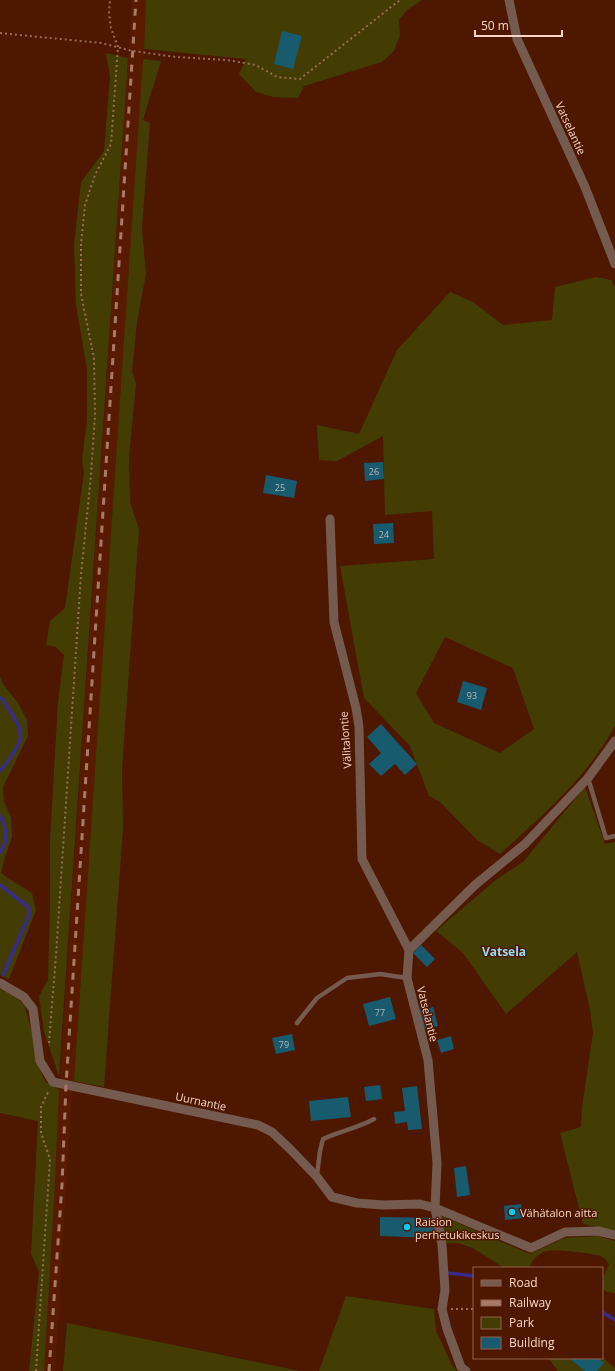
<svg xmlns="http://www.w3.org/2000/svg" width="615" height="1371" viewBox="0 0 615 1371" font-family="'Open Sans',sans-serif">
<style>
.built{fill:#591b00}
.green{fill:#433d04;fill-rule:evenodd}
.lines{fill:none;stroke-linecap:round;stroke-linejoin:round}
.stream{stroke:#382c88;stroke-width:3.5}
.building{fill:#185a6e}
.path{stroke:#996b58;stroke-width:2;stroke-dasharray:2 3;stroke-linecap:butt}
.service{stroke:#755a4f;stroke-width:4.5}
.minor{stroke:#755a4f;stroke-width:9}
.rail{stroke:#a87b69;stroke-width:3;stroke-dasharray:7 7;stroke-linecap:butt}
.poi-dot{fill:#05cbf9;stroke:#4d1700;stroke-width:1.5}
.labels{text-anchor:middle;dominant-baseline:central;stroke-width:3;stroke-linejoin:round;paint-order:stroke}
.number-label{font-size:9px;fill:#c1b6b1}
.street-label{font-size:11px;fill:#f9d5c7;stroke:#4d1700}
.poi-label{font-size:11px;fill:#f9d5c7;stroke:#4d1700;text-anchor:start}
.neighbourhood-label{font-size:12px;font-weight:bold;fill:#96def8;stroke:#4d1700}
</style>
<rect width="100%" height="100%" fill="#4d1700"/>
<path class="built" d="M132 0H146L144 49 74 1081 73 1091H72L55 1371H44L55 1184 59 1090Z"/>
<path class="green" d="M146 0H422L407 10 399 20 400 35 394 51 382 62 304 86 298 98 273 97 256 92 239 74 246 59 144 49Z
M106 53 128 58 59 1076 44 1032 39 996 48 980 50 909V840L58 702 64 655 56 647 46 645 50 621 65 608 84 473 82 459 87 421V369L76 305 74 245 81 182 104 151 110 77Z
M143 59 161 61 143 120 150 123 142 228 146 274 137 322 132 371 136 384 129 456 130 502 139 529 122 770 123 829 104 1087 74 1081Z
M596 277 611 280 615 287V726C587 777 543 815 500 854L477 840 440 802 429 796 410 746 364 698 340 566 434 559 432 511 385 515 383 436 337 461 319 460 317 425 359 434 397 350 450 292 473 302 503 325 552 320 555 287ZM445 637 513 668 534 729 500 753 434 723 416 693Z
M0 677 3 684 18 703 27 720 28 736 3 787 4 801 11 817 12 837 5 857 1 873C11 881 22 886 32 893L36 910 9 979 0 975Z
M585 787 605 844 615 842V1231L583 1224 560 1133 581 1127 582 1107 593 1033 590 1010 577 952 506 1014 463 953 436 931 497 879 523 862Z
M0 989 14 996 24 1004 31 1029 36 1060 45 1081 59 1090 55 1184 44 1371H29L39 1272 31 1254 38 1121 0 1113Z
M439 1215 530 1254 564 1238 598 1236 615 1241V1293L607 1292 602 1289 604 1276 609 1264C607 1262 606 1259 603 1257 595 1253 555 1249 546 1251 538 1253 532 1261 529 1268H504L473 1248 458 1243H445Z
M346 1296 434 1309 436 1331 453 1367 457 1371H319Z
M67 1323 300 1371H63Z
M602 1357 615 1368V1371H558L548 1358H602Z"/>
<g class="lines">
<path class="stream" d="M0 698 3 700C9 711 23 726 20 739 18 749 6 763 0 771
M0 816C7 830 9 838 0 852
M0 885 27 906 29 910V915L3 975
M448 1273 474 1276
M602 1312 615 1320"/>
</g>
<path class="building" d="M282 31 302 36 293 69 274 64Z
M383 462 384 479 365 481 364 463Z
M266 475 297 481 294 498 263 493Z
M393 523 394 543 374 544 373 524Z
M463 681 487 688 481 710 457 702Z
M381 724 417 764 405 775 395 764 381 776 369 764 381 753 367 737Z
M421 945 435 959 427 967 413 953Z
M390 997 396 1019 369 1026 363 1004Z
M433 1007 438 1026 424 1029 420 1010Z
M292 1034 295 1050 276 1054 272 1038Z
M451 1036 454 1049 441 1053 437 1040Z
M380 1085 382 1099 366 1101 364 1087Z
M417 1086 422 1129 408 1130 407 1122 395 1124 394 1112 405 1111 402 1088Z
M348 1097 351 1117 311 1121 309 1101Z
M466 1166 470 1195 457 1197 454 1168Z
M521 1204 523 1218 505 1220 504 1206Z
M380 1217 435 1218 434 1238 380 1236Z
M569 1358H598L604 1363 597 1371H585Z"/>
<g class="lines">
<path class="path" d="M0 33 101 43 133 51 176 57 227 60 256 65 277 77 300 79 400 0
M49 1043 56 955 81 575 91 475 95 415 94 358 81 294V244L85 205 95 175 111 144 118 47 111 28 109 13 110 0
M451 1309H474
M36 1371 50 1159 41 1133V1107L49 1090"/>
<path class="service" d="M588 778 606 838 615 836
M297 1023 317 998 347 978 380 974 407 978
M317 1175 320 1151 323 1139C340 1131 358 1128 374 1119"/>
<path class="minor" d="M509 0 517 39 585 187 615 264
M330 519 334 622 356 708 359 727 362 859 409 950
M0 983 24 997 33 1009 40 1061 53 1082 258 1125 272 1132 290 1149 317 1177 332 1197 357 1203 383 1205 420 1204 435 1208 531 1248 565 1232 598 1231 615 1235
M466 1371 461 1367 447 1329 442 1309 445 1290 442 1245 435 1208 437 1163 428 1060 407 978 409 950 475 885 525 844 588 778 615 741"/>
<path class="rail" d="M49 1371 62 1185 66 1085 136 0"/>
</g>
<g class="poi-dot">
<circle cx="512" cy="1212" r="4"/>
<circle cx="407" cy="1227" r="4"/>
</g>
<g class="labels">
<g class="number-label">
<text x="374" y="471">26</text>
<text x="280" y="487">25</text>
<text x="384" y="534">24</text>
<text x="472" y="695">93</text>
<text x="380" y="1012">77</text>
<text x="284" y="1044">79</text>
</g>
<g class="street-label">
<text transform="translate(571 128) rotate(65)">Vatselantie</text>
<text transform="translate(345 740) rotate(-94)">Välitalontie</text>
<text transform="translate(428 1014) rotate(76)">Vatselantie</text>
<text transform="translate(201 1101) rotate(12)">Uurnantie</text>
</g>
<g class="poi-label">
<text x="520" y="1212">Vähätalon aitta</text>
<text x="415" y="1221">Raision<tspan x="415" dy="13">perhetukikeskus</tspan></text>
</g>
<g class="neighbourhood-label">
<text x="504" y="951">Vatsela</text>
</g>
</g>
<rect x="473" y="1267" width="130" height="92" fill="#4d1700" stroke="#926350"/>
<rect x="481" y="1280" width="20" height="6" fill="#755a4f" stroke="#926350"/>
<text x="509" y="1287" font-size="12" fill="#f9d5c7">Road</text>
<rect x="481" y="1300" width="20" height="6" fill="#a87b69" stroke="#926350"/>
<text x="509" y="1307" font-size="12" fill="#f9d5c7">Railway</text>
<rect x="481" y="1317" width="20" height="12" fill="#433d04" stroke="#926350"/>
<text x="509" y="1327" font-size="12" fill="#f9d5c7">Park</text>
<rect x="481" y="1337" width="20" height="12" fill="#185a6e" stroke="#926350"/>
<text x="509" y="1347" font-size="12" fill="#f9d5c7">Building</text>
<path d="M475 30v6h87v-6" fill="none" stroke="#f9d5c7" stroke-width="2"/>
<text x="481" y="30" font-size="12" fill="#f9d5c7" stroke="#4d1700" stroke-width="3" paint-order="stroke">50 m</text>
</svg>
